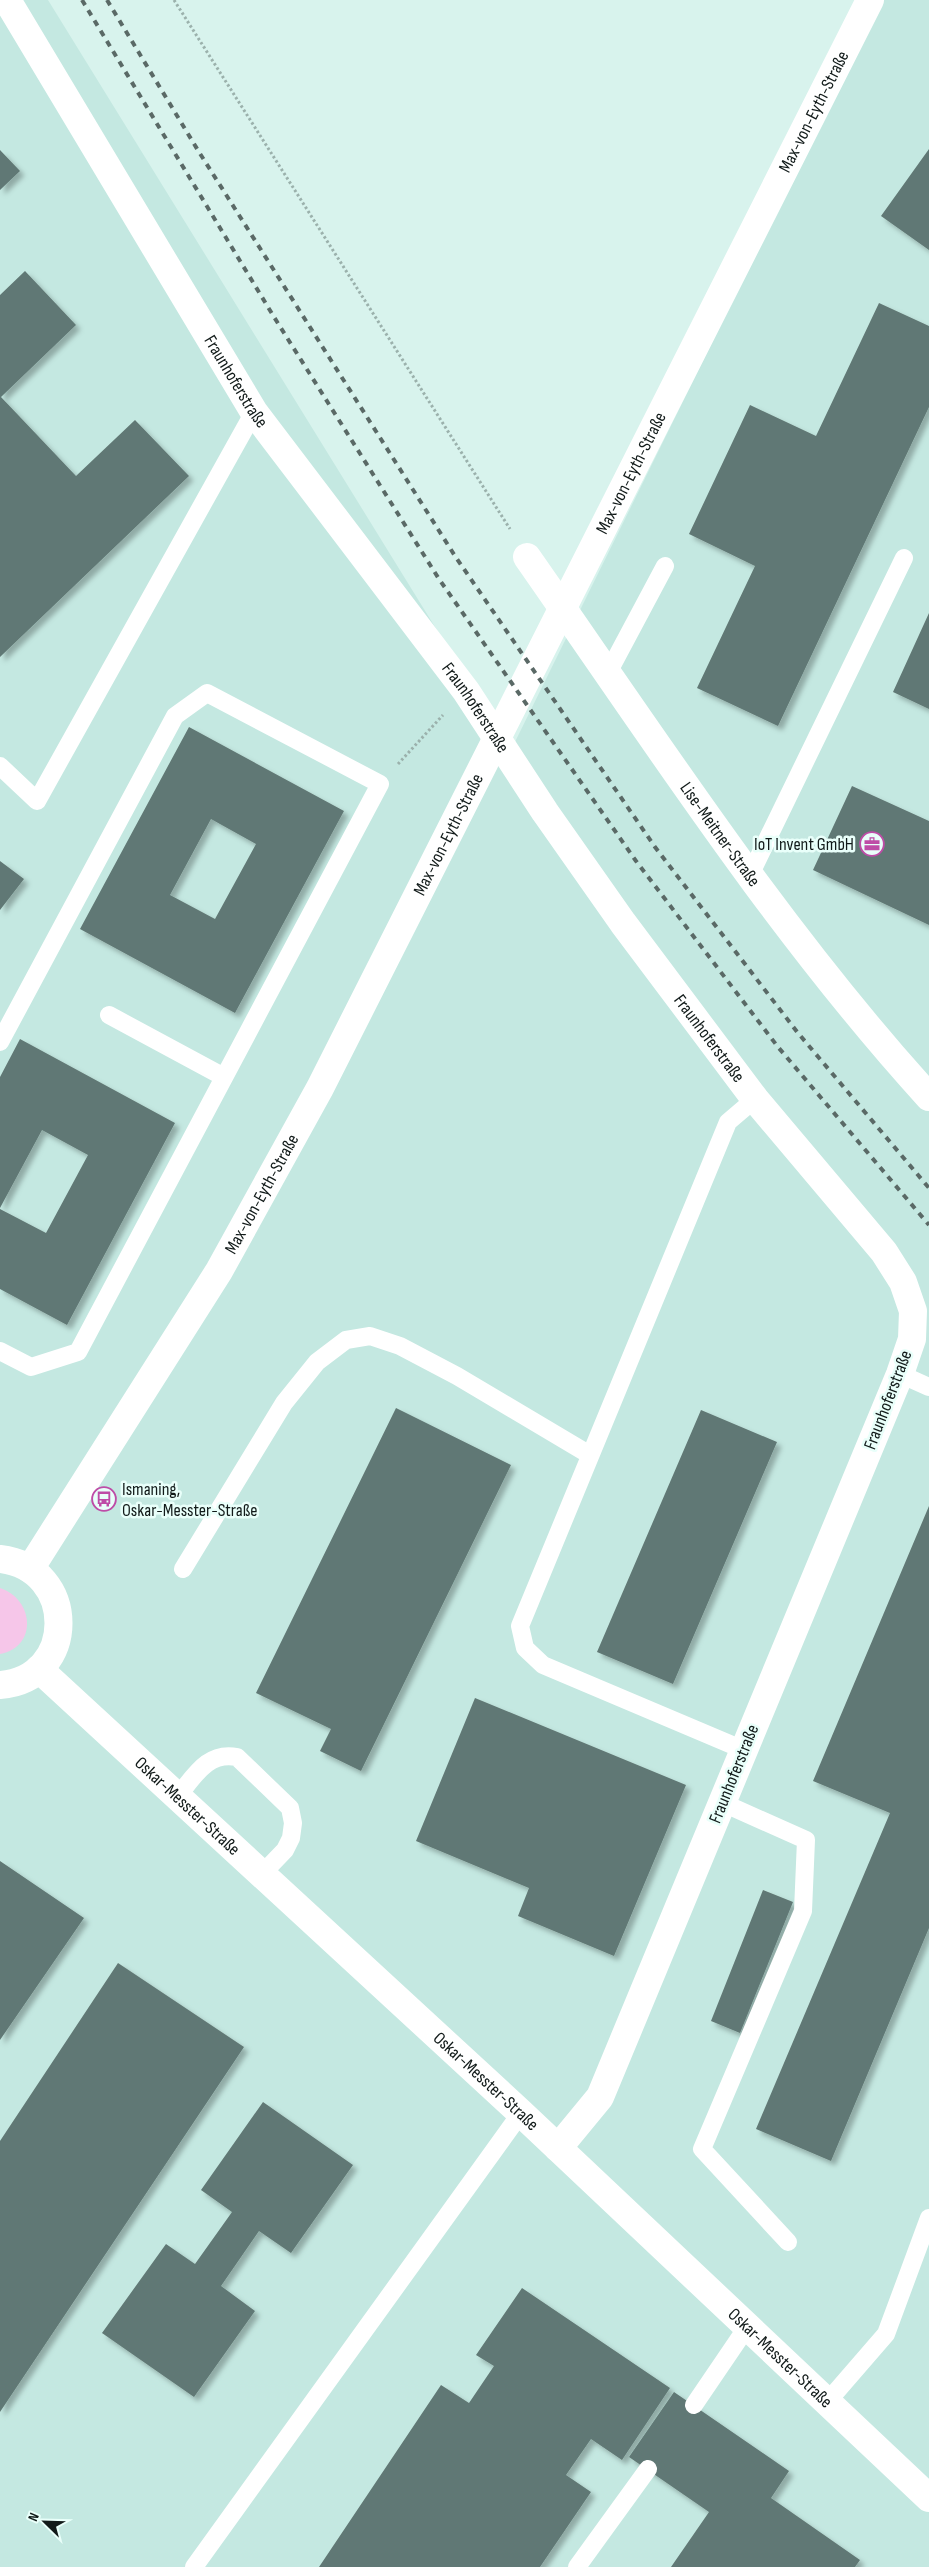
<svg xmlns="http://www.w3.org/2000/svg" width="929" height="2567" viewBox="0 0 929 2567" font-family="'Sofia Sans Condensed',sans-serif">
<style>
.built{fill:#c4e8e1}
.green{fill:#f6c6e9}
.building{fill:#617874;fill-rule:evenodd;filter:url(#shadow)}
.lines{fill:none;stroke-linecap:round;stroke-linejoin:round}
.path{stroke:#9bb1ac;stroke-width:3;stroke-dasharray:2.5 2.5;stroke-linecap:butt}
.service{stroke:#fff;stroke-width:18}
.minor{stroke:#fff;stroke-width:28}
.rail{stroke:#5a6966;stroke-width:4;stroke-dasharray:6 6;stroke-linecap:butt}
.labels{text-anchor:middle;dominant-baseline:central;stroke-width:5;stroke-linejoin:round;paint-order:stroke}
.street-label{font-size:18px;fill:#111a19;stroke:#e9fffa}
.poi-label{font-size:18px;fill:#111a19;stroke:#e9fffa;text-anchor:end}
</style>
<defs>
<filter id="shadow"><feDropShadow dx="4.5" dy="4.5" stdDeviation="2.5" flood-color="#0004"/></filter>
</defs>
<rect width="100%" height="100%" fill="#d8f3ed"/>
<path class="built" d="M0 0H48L511 750 881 0H929V2567H0Z"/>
<path class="green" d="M0 1588C34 1599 38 1647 0 1654Z"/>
<path class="building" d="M929 149V250L881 216Z
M0 150 20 171 0 190Z
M25 271 76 325 1 397 76 476 135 420 189 476 0 657V295Z
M879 303 929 326V407L778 726 697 688 755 566 689 534 750 405 816 436Z
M929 613V709L893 692Z
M189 727 344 811 235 1013 80 929ZM211 819 256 844 215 919 170 895Z
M852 786 929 821V925L813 870Z
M0 861 24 879 0 910Z
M20 1039 175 1123 67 1325 0 1289V1209L46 1233 88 1155 42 1130 0 1208V1077Z
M396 1408 511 1465 361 1771 320 1751 331 1729 256 1693Z
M701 1410 777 1442 673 1684 597 1652Z
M929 1506V1928L831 2161 756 2129 890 1813 813 1781Z
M475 1698 686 1785 614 1956 518 1916 529 1888 416 1841Z
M0 1861 84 1918 0 2040Z
M763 1890 793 1902 740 2033 711 2021Z
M118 1963 244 2047 0 2412V2141Z
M263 2102 353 2165 291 2253 259 2231 221 2286 255 2311 194 2397 102 2333 166 2244 195 2264 232 2212 201 2190Z
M522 2288 670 2388 622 2460 591 2439 566 2475 591 2492 540 2567H319L441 2385 469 2403 494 2366 476 2355Z
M674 2392 789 2471 771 2498 860 2560 855 2567H671L709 2512 629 2457Z"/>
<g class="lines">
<path class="path" d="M174 0 510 529
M398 764 443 715"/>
<path class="service" d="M608 673 665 566
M0 766 37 801 254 412
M750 875 904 558
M109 1015 224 1077
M0 1042 175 716 207 693 380 784 78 1352 31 1367 0 1351
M900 1374 929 1387
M183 1569 284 1403 317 1362 346 1340 370 1336 400 1346 457 1376 590 1455
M744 1750 543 1665 525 1648 520 1626 728 1122 755 1099
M177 1797C194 1777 207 1751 237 1757L290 1808 293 1823 291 1838 285 1850 261 1875
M723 1803 806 1840 803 1911 702 2149 788 2242
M828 2401 886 2334 929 2218
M694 2405 747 2327
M194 2567 521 2113
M577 2567 648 2469"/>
<g class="minor">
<path id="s1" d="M7 0 254 412 466 691 545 812 623 923 755 1099 884 1252 903 1282 913 1311 912 1339 900 1374 600 2097 558 2148"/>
<path id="s2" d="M527 557C655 740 778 931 929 1097"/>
<path d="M0 1559C78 1568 78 1679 0 1685"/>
<path id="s3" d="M30 1569 219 1271 320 1088 870 0"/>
<path id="s4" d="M39 1669 521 2113 929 2498"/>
</g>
<path class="rail" d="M82 0 274 317 439 579 636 861 778 1047 929 1225
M107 0 199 152 455 556 655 847 798 1033 929 1188"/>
</g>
<defs>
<g id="office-ring" transform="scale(1.25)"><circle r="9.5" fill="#e9fffa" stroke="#be4ca7" stroke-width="1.5"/><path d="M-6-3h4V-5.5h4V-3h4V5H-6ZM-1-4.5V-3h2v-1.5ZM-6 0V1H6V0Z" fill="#be4ca7"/></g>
<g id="bus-ring" transform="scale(1.25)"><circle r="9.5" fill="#e9fffa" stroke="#be4ca7" stroke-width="1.5"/><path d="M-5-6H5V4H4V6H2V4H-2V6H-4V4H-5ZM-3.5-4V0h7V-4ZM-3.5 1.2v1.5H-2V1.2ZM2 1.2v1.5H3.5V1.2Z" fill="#be4ca7"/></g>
</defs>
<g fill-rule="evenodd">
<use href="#office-ring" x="872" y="844"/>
<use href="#bus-ring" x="104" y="1499"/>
</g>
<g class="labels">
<g class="street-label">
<text stroke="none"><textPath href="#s3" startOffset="1656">Max-von-Eyth-Straße</textPath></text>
<text stroke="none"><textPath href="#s1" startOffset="445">Fraunhoferstraße</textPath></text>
<text stroke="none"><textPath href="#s3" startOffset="1251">Max-von-Eyth-Straße</textPath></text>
<text stroke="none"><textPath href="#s1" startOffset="850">Fraunhoferstraße</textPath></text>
<text stroke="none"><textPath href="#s2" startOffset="338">Lise-Meitner-Straße</textPath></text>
<text stroke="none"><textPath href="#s3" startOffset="846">Max-von-Eyth-Straße</textPath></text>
<text stroke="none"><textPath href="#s1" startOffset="1255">Fraunhoferstraße</textPath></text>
<text stroke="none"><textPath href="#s3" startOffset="441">Max-von-Eyth-Straße</textPath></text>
<text transform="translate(888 1400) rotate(-69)">Fraunhoferstraße</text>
<text transform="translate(734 1774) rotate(-68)">Fraunhoferstraße</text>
<text stroke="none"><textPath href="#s4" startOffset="202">Oskar-Messter-Straße</textPath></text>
<text stroke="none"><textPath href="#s4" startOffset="608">Oskar-Messter-Straße</textPath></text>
<text stroke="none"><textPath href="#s4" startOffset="1012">Oskar-Messter-Straße</textPath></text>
</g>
<g class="poi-label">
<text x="854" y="844">IoT Invent GmbH</text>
<text x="122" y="1489" text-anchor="start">Ismaning,<tspan x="122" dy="21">Oskar-Messter-Straße</tspan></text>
</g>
</g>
<g transform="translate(45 2522) rotate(293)" stroke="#e9fffa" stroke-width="4" paint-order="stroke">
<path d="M0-4L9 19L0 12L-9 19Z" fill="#111a19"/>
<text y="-8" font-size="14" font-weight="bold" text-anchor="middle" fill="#111a19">N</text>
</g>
</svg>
